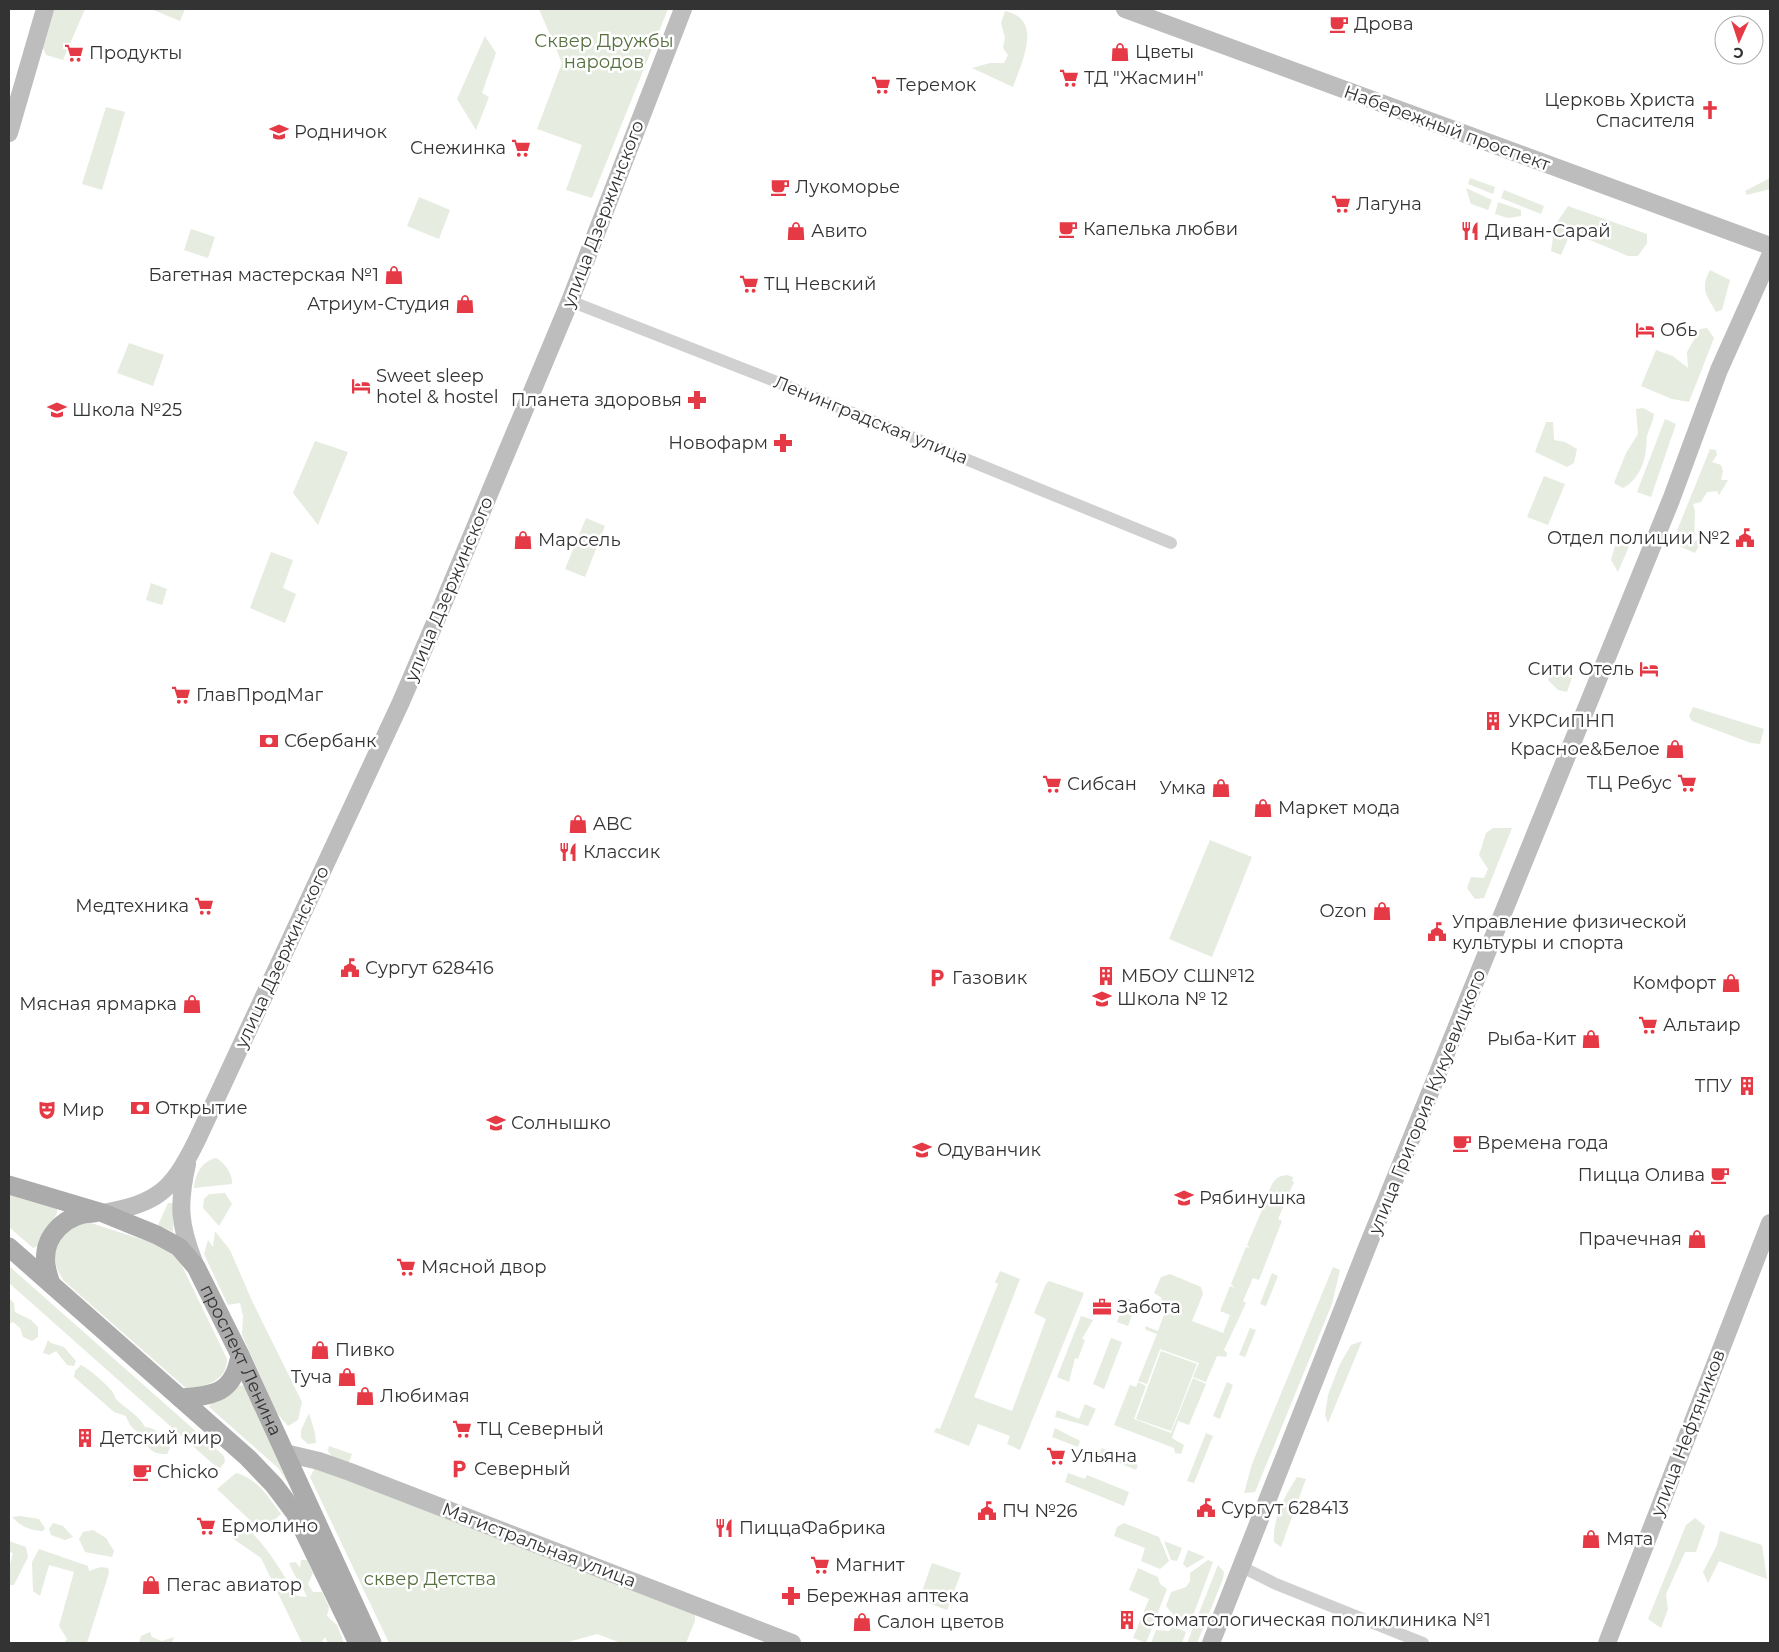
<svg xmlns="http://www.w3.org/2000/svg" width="1779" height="1652" viewBox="0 0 1779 1652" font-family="Montserrat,sans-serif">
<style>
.green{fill:#e6ecdf}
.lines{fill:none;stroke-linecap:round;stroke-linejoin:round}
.street{stroke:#d0d0d0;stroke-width:12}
.secondary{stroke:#bdbdbd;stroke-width:18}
.primary{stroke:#ababab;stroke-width:19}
.labels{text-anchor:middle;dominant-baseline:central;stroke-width:5;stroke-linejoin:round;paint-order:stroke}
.poi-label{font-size:18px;fill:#333;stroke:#fff;text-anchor:start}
.park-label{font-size:18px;fill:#56703f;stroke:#fff}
.street-label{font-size:18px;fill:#333;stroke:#fff}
</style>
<rect width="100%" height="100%" fill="#fff"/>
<path class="green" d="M52 9H85L63 60 46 55 42 46Z
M151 9H185L180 21Z
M539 9H668L592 198 566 190 582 145 537 129 562 63Z
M1005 11C1009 12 1016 14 1019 17 1038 32 1019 69 1013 87L972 68 990 63H1004L1008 55 1003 48 1005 38 1001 23Z
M485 36 496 53 482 93 489 97 476 130 457 99Z
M106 107 125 112 102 190 82 184Z
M1470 178 1495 187 1493 194 1468 184Z
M1770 178V189L1747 195 1745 191Z
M1466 188 1492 200 1488 210 1471 204Z
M1504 190 1544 206 1541 214 1501 198Z
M419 197 450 210 439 239 407 226Z
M1498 202 1521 210V216L1508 218 1495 214Z
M1568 206 1647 234V243L1638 256H1628L1571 232 1561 255 1551 251 1555 225Z
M191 229 215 237 208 258 184 250Z
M1710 270 1730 280 1722 310 1716 312C1706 294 1700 290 1710 270Z
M1707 328 1714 338 1689 402 1672 399 1641 386 1656 350 1673 356 1688 368 1687 352 1700 329Z
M129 343 164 355 153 386 117 373Z
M1643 408 1654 414C1653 423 1649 428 1647 436 1646 440 1647 445 1646 448 1645 464 1637 481 1623 488L1614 483 1626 453 1638 434 1636 409Z
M1665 419 1676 424 1651 497 1637 492Z
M1546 422H1553L1554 440 1565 442 1577 449 1574 463 1567 467 1535 452Z
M315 441 348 452 318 525 293 493Z
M1710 449 1716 450 1717 455 1712 462 1721 465 1723 471 1721 480H1728L1719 495 1717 491 1707 492 1701 502 1693 504 1695 511 1694 543 1702 534 1700 544 1695 553 1672 543Z
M1544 476 1565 484 1548 525 1527 517Z
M586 518 605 526 585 577 565 569Z
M1623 541 1630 544 1618 572 1611 560 1615 546Z
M271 552 293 560 283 588 296 594 285 623 250 608Z
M151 583 167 589 162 605 146 600Z
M1554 665 1574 672 1567 692 1558 690 1548 680Z
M1693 707 1764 729 1760 744 1751 743 1692 721 1689 716Z
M1493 828H1512L1484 898 1475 899 1467 888 1471 877 1484 878 1488 869 1479 855 1486 833Z
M1210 840 1252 857 1212 957 1169 939Z
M216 1158C225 1163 233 1174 232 1184L194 1188C195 1174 202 1161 216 1158Z
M1287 1175 1293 1177 1292 1181 1294 1182 1278 1219 1282 1221 1259 1280 1253 1278 1243 1301 1246 1303 1224 1350 1227 1353 1226 1357 1217 1356 1206 1382 1193 1377 1199 1363 1160 1349 1147 1384 1138 1381 1157 1334 1146 1330 1145 1326 1158 1331 1165 1312 1155 1309 1156 1305 1159 1306 1162 1298 1154 1293 1161 1277 1170 1274 1201 1287 1203 1294 1192 1321 1223 1333 1230 1315 1220 1311 1230 1286 1235 1288 1231 1284 1246 1247 1250 1248 1247 1245 1268 1196 1272 1197 1268 1194C1272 1184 1274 1176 1287 1175Z
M9 1193 57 1208V1213L38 1246 33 1248 9 1227Z
M225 1193 232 1204 219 1226 203 1208 204 1199 209 1194Z
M168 1203H174L173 1232 158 1225Z
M78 1223H91L162 1246 172 1252 181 1264 227 1359C227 1381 206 1386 187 1389L64 1281C48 1257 52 1239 78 1223Z
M215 1231 230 1250 253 1303 302 1402 298 1420 288 1426 277 1413 242 1335 243 1316 240 1303 228 1305 204 1254 208 1240 213 1247Z
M9 1266 224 1456 225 1462 220 1468 213 1464 9 1283Z
M1333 1267 1340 1270 1332 1304 1255 1492 1244 1493 1252 1464Z
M1000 1271 1020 1279 974 1397 1012 1411 1046 1319 1034 1313 1046 1284 1049 1281 1084 1293 1020 1450 1007 1444 1010 1436 978 1424 969 1446 934 1432 936 1428 940 1429 998 1284 995 1282Z
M1272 1273 1278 1276 1266 1306 1260 1304Z
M9 1298 14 1303 15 1312 31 1320 38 1327V1337L32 1341 23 1337 20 1328 13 1322 9 1324Z
M1126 1298 1137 1303 1128 1326 1117 1322Z
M1081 1316 1093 1320 1082 1339 1085 1340 1078 1359 1075 1358 1069 1382 1057 1377Z
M1250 1328 1256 1330 1245 1357 1239 1355Z
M1111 1338 1122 1342 1104 1389 1093 1384Z
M48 1340 51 1343 64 1347 76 1361 74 1366 67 1365 56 1351 49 1355 43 1353Z
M1362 1341 1328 1423 1325 1415 1328 1395 1340 1364 1351 1345Z
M1161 1351 1197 1364 1171 1431 1136 1419Z
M81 1365C89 1369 104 1382 111 1390 114 1392 114 1397 117 1400 127 1410 138 1414 145 1427 156 1427 166 1439 170 1448L167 1454C153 1455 149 1449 142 1438 135 1428 131 1430 126 1416L114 1412 74 1377 75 1371Z
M1193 1378 1206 1384 1189 1425 1178 1421 1172 1438 1184 1445 1181 1454 1175 1453 1174 1448 1114 1425 1130 1385 1136 1387 1138 1382 1146 1386 1134 1419 1171 1433Z
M1227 1382 1233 1385 1220 1419 1213 1416Z
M237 1385 244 1386 299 1499 278 1468 209 1407 211 1404Z
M1085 1404 1096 1409 1088 1426 1055 1417 1057 1410 1079 1419Z
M309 1413 315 1433 316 1443 308 1444 301 1438V1430Z
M1055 1428 1080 1441 1078 1447 1052 1437Z
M1206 1433 1213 1436 1194 1483 1187 1481Z
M329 1446 352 1454 348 1465 334 1459 328 1451Z
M1102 1448 1138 1465 1136 1470 1099 1455Z
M315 1468 695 1612V1621L686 1643H621L597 1634 565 1643H389L310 1477Z
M236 1473C257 1478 269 1498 281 1514L272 1522 256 1526 217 1489Z
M1068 1473 1085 1479 1087 1475 1129 1492 1124 1506 1065 1482Z
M1297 1477 1306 1479 1281 1547 1274 1542C1272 1520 1285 1495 1297 1477Z
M20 1516 39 1519 45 1528 43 1531C29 1530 22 1527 12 1517Z
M1695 1518 1705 1526 1696 1552H1685L1666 1594 1668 1609 1661 1628 1648 1619 1686 1525Z
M53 1523 63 1526 73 1537 65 1540 51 1535 49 1529Z
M1124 1523 1159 1537 1169 1561 1160 1569 1141 1561 1145 1548 1114 1536 1117 1527Z
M242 1524C266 1543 280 1570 297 1596L307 1597C302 1584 293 1575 289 1563L296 1562 300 1568 301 1560H307L313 1573 308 1584 313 1592H322L329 1607 327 1616 337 1625 344 1643H328L325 1637 321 1643H302L261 1558 232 1538 233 1528Z
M93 1530 106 1538 114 1551 112 1557 85 1552 79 1539 83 1532Z
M1720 1531 1762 1545 1767 1579 1719 1561 1708 1583 1703 1572 1717 1545Z
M9 1541 26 1547 28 1557 14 1585H9V1568L13 1553 9 1552Z
M1164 1541 1182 1548 1177 1561 1171 1560Z
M39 1549 88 1566 89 1571 101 1567 108 1568 109 1573 87 1643H64L67 1639 59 1626 74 1572 49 1565 40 1596 33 1591 32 1562Z
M1188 1550 1205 1557 1187 1568 1183 1564Z
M1208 1560 1213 1562 1188 1629 1173 1623V1614L1166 1606 1171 1592 1186 1587 1190 1581V1573Z
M932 1563 961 1573 947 1610 919 1600Z
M1218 1565 1224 1572 1223 1579 1197 1643H1187Z
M1138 1568 1158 1577 1160 1584 1167 1589 1146 1643 1133 1638 1149 1599 1129 1590Z
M1173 1626 1186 1632 1182 1643H1151L1156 1630 1169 1631Z
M150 1632 152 1637 162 1641 174 1637 172 1643H139L141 1636Z"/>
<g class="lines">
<path class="street" d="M570 301 777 382 1171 543
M1240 1566 1276 1584 1423 1643"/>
<path class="secondary" d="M1125 9 1770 246
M9 133 45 9
M187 1164C178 1204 179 1224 194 1262
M103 1213C157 1203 171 1192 196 1142L401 702 443 604 570 301 683 9
M285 1453 319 1461 350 1472 792 1643
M1211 1643 1368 1245 1671 500 1719 370 1770 256
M1607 1643 1770 1223"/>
<g class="primary">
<path id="s1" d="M9 1185 103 1213 157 1235 179 1247 196 1267 240 1355 372 1643"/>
<path d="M9 1247 247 1457 274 1485 295 1513 358 1643"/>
<path d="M51 1284C49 1278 47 1271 46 1265 42 1235 67 1213 94 1213"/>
<path d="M180 1398C214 1396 234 1393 240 1355"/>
</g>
</g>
<defs>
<g id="cafe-bare" transform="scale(1.5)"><path d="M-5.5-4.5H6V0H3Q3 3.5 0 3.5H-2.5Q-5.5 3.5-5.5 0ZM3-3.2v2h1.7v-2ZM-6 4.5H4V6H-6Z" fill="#e63946" stroke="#fff" stroke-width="2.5" paint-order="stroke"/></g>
<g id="shop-bare" transform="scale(1.5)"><path d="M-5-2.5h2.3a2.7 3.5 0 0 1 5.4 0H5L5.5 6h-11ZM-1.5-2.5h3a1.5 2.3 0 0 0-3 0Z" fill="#e63946" stroke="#fff" stroke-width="2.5" paint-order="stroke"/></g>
<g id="supermarket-bare" transform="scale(1.5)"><path d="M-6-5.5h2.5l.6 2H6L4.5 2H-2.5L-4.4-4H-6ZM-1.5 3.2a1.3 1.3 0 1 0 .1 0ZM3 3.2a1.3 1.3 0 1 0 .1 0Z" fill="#e63946" stroke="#fff" stroke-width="2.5" paint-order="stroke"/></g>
<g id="church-bare" transform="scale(1.5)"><path d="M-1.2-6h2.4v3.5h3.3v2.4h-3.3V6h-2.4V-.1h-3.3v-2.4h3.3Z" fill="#e63946" stroke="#fff" stroke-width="2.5" paint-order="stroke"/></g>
<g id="school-bare" transform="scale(1.5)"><path d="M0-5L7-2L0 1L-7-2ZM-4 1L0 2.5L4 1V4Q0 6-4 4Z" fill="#e63946" stroke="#fff" stroke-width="2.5" paint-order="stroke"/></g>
<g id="restaurant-bare" transform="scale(1.5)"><path d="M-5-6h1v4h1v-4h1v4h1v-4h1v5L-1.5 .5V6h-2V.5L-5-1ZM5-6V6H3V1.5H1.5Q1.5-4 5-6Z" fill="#e63946" stroke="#fff" stroke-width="2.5" paint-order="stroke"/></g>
<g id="hotel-bare" transform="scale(1.5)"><path d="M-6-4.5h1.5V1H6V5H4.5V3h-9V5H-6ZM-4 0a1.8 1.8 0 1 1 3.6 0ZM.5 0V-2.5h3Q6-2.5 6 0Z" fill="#e63946" stroke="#fff" stroke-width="2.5" paint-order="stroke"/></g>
<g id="pharmacy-bare" transform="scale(1.5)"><path d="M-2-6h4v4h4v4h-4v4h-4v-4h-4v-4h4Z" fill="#e63946" stroke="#fff" stroke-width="2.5" paint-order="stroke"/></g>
<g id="civic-bare" transform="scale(1.5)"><path d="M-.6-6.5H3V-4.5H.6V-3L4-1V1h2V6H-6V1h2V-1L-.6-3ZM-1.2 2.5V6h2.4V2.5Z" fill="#e63946" stroke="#fff" stroke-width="2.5" paint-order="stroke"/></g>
<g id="building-bare" transform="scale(1.5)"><path d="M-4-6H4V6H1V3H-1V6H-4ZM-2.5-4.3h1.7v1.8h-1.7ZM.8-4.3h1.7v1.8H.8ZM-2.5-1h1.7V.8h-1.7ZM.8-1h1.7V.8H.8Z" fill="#e63946" stroke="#fff" stroke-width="2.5" paint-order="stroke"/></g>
<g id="bank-bare" transform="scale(1.5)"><path d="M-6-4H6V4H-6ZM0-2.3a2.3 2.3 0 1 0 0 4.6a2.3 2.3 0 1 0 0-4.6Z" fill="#e63946" stroke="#fff" stroke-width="2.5" paint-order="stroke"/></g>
<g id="parking-bare" transform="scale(1.5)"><path d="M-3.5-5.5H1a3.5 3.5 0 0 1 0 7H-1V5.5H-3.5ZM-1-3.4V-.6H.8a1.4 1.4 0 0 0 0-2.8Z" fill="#e63946" stroke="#fff" stroke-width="2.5" paint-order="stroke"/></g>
<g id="theatre-bare" transform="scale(1.5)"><path d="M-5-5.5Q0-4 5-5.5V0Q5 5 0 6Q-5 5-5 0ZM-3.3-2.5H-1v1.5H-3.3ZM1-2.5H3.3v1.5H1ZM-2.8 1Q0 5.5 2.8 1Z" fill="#e63946" stroke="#fff" stroke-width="2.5" paint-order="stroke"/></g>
<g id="office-bare" transform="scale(1.5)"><path d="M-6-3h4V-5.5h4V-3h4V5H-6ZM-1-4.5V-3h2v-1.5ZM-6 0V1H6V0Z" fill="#e63946" stroke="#fff" stroke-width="2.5" paint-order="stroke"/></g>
</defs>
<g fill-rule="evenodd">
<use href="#cafe-bare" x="1339" y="24"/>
<use href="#shop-bare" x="1120" y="52"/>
<use href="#supermarket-bare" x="74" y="53"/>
<use href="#supermarket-bare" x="1069" y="78"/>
<use href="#supermarket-bare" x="881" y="85"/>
<use href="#church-bare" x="1710" y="110"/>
<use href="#school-bare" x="279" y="132"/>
<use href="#supermarket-bare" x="521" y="148"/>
<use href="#cafe-bare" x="780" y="187"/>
<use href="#supermarket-bare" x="1341" y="204"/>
<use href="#cafe-bare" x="1068" y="229"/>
<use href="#shop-bare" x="796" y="231"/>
<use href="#restaurant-bare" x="1470" y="231"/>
<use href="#shop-bare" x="394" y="275"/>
<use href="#supermarket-bare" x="749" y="284"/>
<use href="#shop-bare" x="465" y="304"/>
<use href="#hotel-bare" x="1645" y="330"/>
<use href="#hotel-bare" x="361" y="386"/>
<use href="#pharmacy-bare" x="697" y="400"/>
<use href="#school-bare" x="57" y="410"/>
<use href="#pharmacy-bare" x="783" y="443"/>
<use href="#civic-bare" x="1745" y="538"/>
<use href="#shop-bare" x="523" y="540"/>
<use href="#hotel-bare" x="1649" y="669"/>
<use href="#supermarket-bare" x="181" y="695"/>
<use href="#building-bare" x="1493" y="721"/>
<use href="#bank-bare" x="269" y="741"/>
<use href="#shop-bare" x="1675" y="749"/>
<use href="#supermarket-bare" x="1687" y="783"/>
<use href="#supermarket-bare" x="1052" y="784"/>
<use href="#shop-bare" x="1221" y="788"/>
<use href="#shop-bare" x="1263" y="808"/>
<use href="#shop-bare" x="578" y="824"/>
<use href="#restaurant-bare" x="568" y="852"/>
<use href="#supermarket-bare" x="204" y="906"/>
<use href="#shop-bare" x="1382" y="911"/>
<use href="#civic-bare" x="1437" y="932"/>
<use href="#civic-bare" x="350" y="968"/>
<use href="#building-bare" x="1106" y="976"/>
<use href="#parking-bare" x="937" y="978"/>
<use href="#shop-bare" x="1731" y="983"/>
<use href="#school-bare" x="1102" y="999"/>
<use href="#shop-bare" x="192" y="1004"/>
<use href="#supermarket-bare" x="1648" y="1025"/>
<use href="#shop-bare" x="1591" y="1039"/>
<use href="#building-bare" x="1747" y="1086"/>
<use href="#bank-bare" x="140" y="1108"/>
<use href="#theatre-bare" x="47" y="1110"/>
<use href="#school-bare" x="496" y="1123"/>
<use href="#cafe-bare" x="1462" y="1143"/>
<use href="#school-bare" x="922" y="1150"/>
<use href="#cafe-bare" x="1720" y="1175"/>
<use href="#school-bare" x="1184" y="1198"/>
<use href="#shop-bare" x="1697" y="1239"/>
<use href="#supermarket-bare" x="406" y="1267"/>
<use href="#office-bare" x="1102" y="1307"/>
<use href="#shop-bare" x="320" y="1350"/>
<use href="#shop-bare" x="347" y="1377"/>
<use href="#shop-bare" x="365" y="1396"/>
<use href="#supermarket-bare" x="462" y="1429"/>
<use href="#building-bare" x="85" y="1438"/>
<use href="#supermarket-bare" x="1056" y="1456"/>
<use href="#parking-bare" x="459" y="1469"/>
<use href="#cafe-bare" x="142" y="1472"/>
<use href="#civic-bare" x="1206" y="1508"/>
<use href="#civic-bare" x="987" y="1511"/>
<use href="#supermarket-bare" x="206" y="1526"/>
<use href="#restaurant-bare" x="724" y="1528"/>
<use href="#shop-bare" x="1591" y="1539"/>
<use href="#supermarket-bare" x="820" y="1565"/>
<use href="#shop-bare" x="151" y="1585"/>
<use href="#pharmacy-bare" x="791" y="1596"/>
<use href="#building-bare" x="1127" y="1620"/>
<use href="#shop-bare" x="862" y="1622"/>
</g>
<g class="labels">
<g class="poi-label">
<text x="1354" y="24">Дрова</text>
<text x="1135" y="52">Цветы</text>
<text x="89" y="53">Продукты</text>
<text x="1084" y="78">ТД "Жасмин"</text>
<text x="896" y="85">Теремок</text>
<text x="1695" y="100" text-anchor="end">Церковь Христа<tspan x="1695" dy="21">Спасителя</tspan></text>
<text x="294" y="132">Родничок</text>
<text x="506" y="148" text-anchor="end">Снежинка</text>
<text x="795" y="187">Лукоморье</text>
<text x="1356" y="204">Лагуна</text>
<text x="1083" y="229">Капелька любви</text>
<text x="811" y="231">Авито</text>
<text x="1485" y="231">Диван-Сарай</text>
<text x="379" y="275" text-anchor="end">Багетная мастерская №1</text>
<text x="764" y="284">ТЦ Невский</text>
<text x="450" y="304" text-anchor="end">Атриум-Студия</text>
<text x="1660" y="330">Обь</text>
<text x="376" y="376">Sweet sleep<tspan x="376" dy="21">hotel &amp; hostel</tspan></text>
<text x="682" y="400" text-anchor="end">Планета здоровья</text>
<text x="72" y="410">Школа №25</text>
<text x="768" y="443" text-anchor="end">Новофарм</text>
<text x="1730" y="538" text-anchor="end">Отдел полиции №2</text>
<text x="538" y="540">Марсель</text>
<text x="1634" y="669" text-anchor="end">Сити Отель</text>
<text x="196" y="695">ГлавПродМаг</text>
<text x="1508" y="721">УКРСиПНП</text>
<text x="284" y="741">Сбербанк</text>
<text x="1660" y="749" text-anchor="end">Красное&amp;Белое</text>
<text x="1672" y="783" text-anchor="end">ТЦ Ребус</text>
<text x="1067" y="784">Сибсан</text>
<text x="1206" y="788" text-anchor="end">Умка</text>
<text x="1278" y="808">Маркет мода</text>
<text x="593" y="824">ABC</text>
<text x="583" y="852">Классик</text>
<text x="189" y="906" text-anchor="end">Медтехника</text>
<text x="1367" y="911" text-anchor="end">Ozon</text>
<text x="1452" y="922">Управление физической<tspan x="1452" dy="21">культуры и спорта</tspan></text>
<text x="365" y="968">Сургут 628416</text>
<text x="1121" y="976">МБОУ СШ№12</text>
<text x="952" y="978">Газовик</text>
<text x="1716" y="983" text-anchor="end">Комфорт</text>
<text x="1117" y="999">Школа № 12</text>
<text x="177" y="1004" text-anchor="end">Мясная ярмарка</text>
<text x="1663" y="1025">Альтаир</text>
<text x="1576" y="1039" text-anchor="end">Рыба-Кит</text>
<text x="1732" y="1086" text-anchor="end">ТПУ</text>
<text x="155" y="1108">Открытие</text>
<text x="62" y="1110">Мир</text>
<text x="511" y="1123">Солнышко</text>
<text x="1477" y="1143">Времена года</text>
<text x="937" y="1150">Одуванчик</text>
<text x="1705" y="1175" text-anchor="end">Пицца Олива</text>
<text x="1199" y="1198">Рябинушка</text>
<text x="1682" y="1239" text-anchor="end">Прачечная</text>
<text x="421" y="1267">Мясной двор</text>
<text x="1117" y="1307">Забота</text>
<text x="335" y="1350">Пивко</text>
<text x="332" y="1377" text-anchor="end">Туча</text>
<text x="380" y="1396">Любимая</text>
<text x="477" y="1429">ТЦ Северный</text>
<text x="100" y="1438">Детский мир</text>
<text x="1071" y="1456">Ульяна</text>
<text x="474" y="1469">Северный</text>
<text x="157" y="1472">Chicko</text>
<text x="1221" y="1508">Сургут 628413</text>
<text x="1002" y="1511">ПЧ №26</text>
<text x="221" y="1526">Ермолино</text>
<text x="739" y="1528">ПиццаФабрика</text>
<text x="1606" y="1539">Мята</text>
<text x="835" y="1565">Магнит</text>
<text x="166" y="1585">Пегас авиатор</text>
<text x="806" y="1596">Бережная аптека</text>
<text x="1142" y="1620">Стоматологическая поликлиника №1</text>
<text x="877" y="1622">Салон цветов</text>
</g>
<g class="park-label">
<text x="604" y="41">Сквер Дружбы<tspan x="604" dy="21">народов</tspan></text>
<text x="430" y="1579">сквер Детства</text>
</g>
<g class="street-label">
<text transform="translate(1447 128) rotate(20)">Набережный проспект</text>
<text transform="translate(603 214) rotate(-69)">улица Дзержинского</text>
<text transform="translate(871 420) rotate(22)">Ленинградская улица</text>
<text transform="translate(449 589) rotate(-67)">улица Дзержинского</text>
<text transform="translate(282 957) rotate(-65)">улица Дзержинского</text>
<text transform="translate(1427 1102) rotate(-68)">улица Григория Кукуевицкого</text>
<text stroke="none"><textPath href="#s1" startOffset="311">проспект Ленина</textPath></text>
<text transform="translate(1688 1433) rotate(-69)">улица Нефтяников</text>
<text transform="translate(539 1545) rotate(21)">Магистральная улица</text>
</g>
</g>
<rect width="1779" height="1652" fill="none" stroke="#333333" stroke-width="20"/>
<g transform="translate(1739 40) rotate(183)"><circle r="24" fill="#ffffff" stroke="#adadad"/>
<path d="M0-4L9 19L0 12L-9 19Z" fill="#e63946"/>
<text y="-8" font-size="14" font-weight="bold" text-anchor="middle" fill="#333333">С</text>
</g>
</svg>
